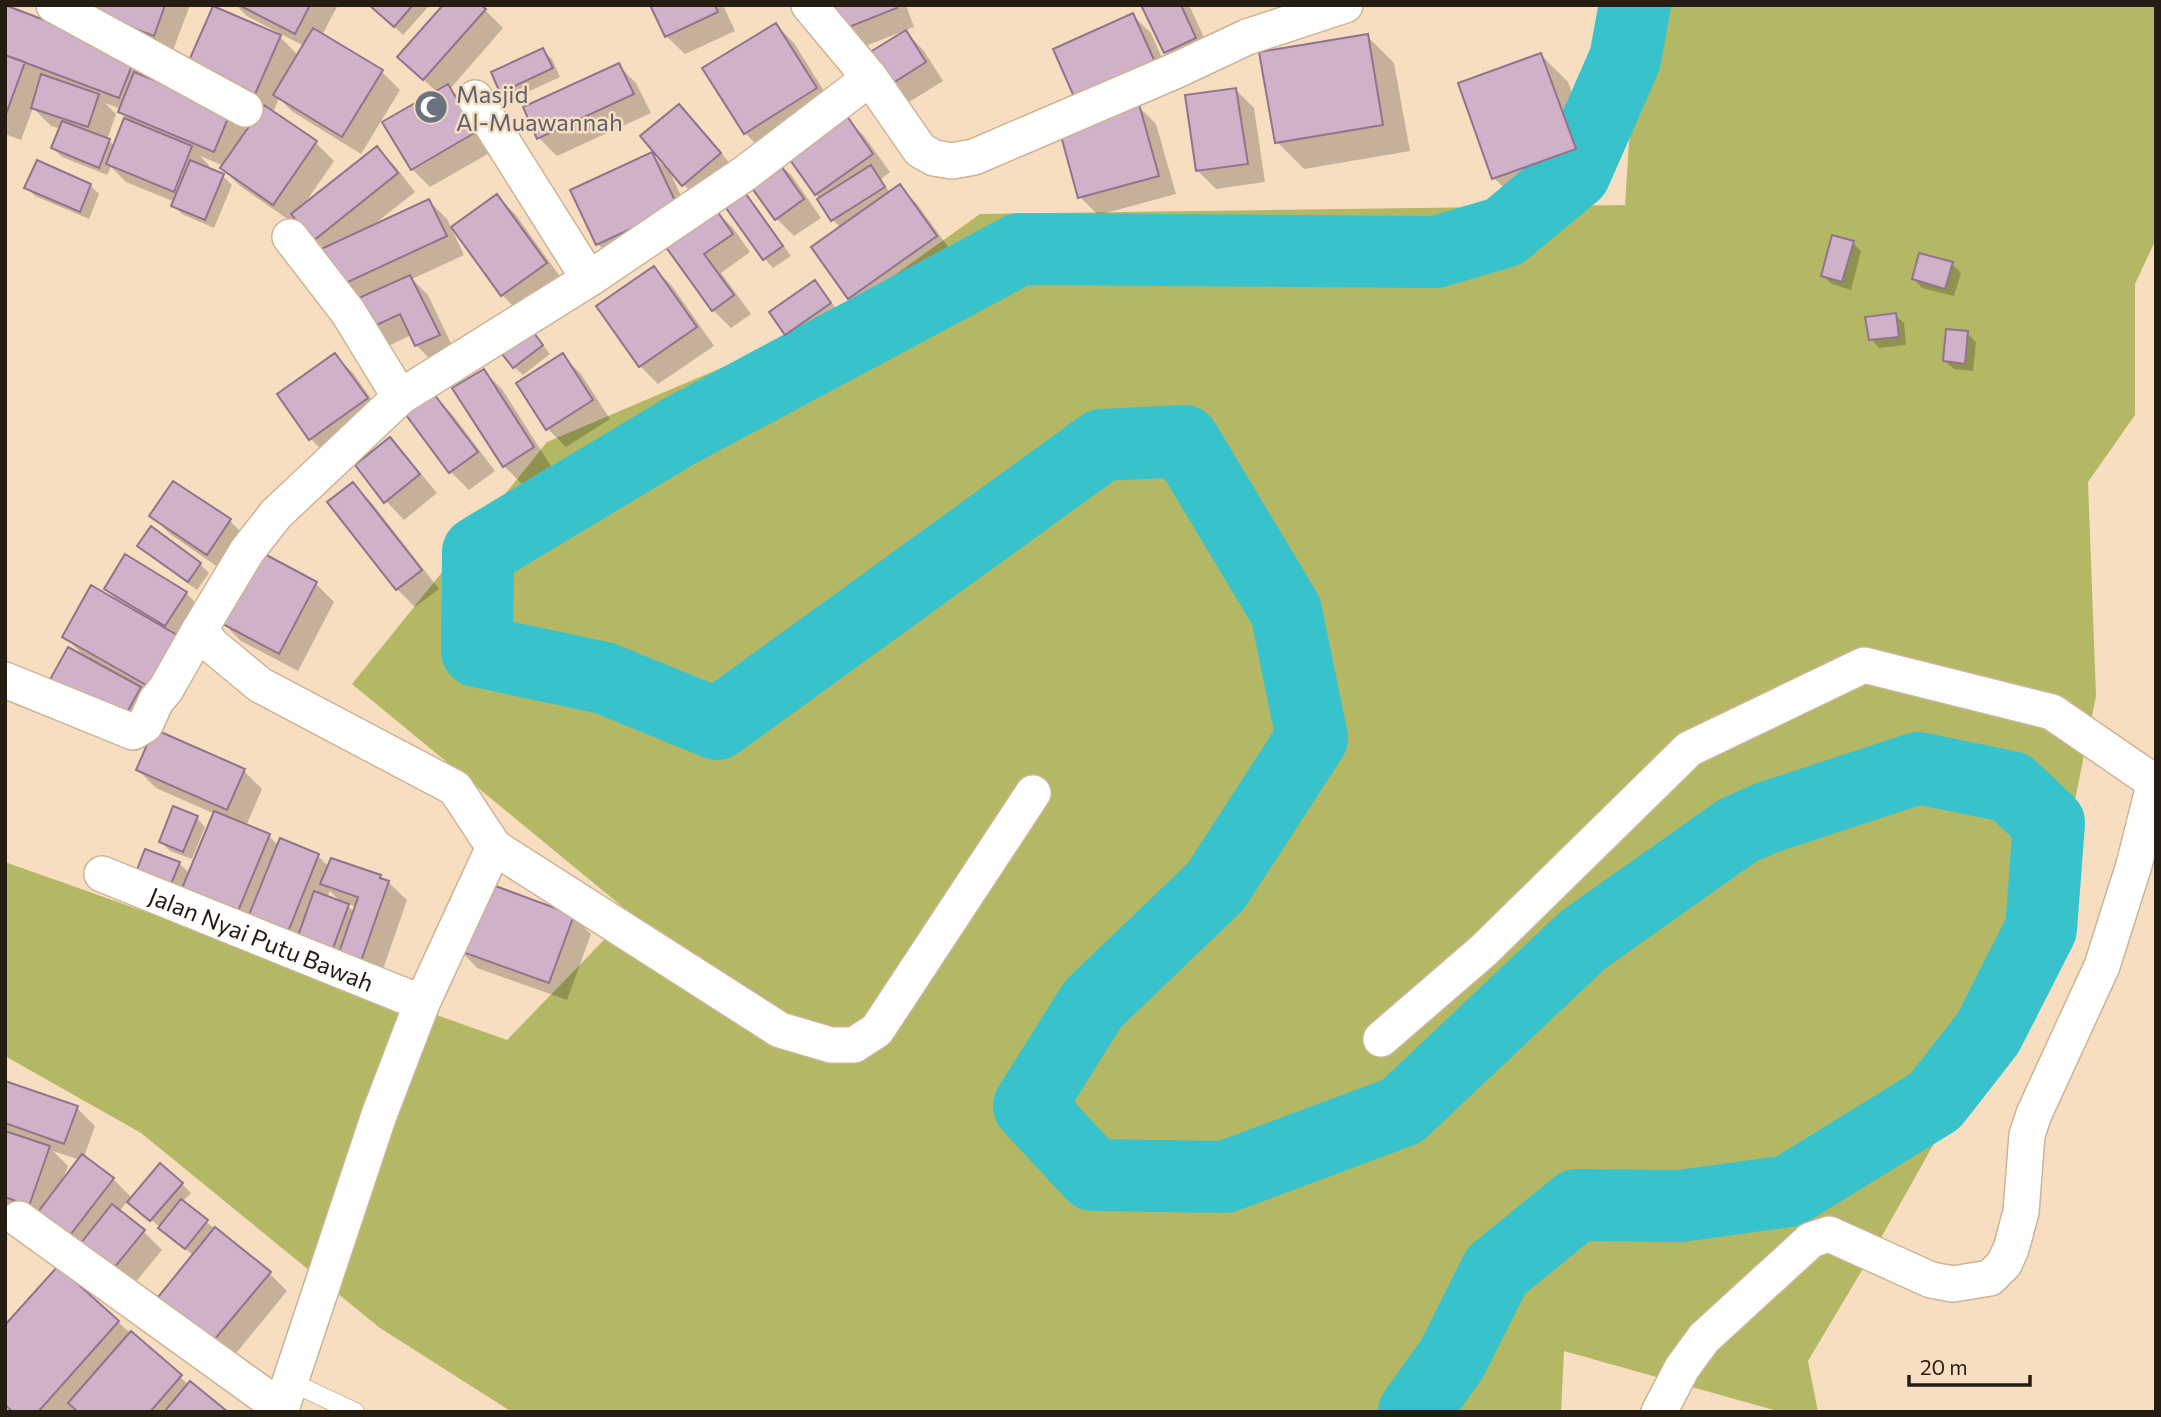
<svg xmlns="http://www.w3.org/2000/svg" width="2161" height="1417" viewBox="0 0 2161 1417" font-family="Commissioner,sans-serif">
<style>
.green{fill:#b4b865}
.shadow{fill:#0003;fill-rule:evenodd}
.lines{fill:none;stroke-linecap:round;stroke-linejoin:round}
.river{stroke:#38c3cc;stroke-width:72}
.building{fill:#cfb1ca;stroke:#90748b;stroke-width:2}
.service-casing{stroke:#cdb497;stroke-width:20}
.minor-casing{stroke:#cdb497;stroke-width:38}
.service{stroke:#fff;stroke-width:18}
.minor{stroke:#fff;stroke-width:35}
.labels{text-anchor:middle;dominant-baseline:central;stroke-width:5;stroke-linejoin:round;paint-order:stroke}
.worship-label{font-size:24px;fill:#5b616d;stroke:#f7dec0;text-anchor:start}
.street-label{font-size:24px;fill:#261d12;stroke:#f7dec0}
</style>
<rect width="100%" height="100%" fill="#f7dec0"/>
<path class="green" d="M1638 5H2156V239L2135 284V415L2088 482 2096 696 2046 944 1877 1245 1808 1361 1818 1412H1781L1564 1351 1561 1412H512L380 1328 141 1133 5 1056V862L507 1040 630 913 352 684 547 442 829 322 980 214 1625 205Z"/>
<path class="shadow" d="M47 5H190L172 53Z
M236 5H338L322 35 382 72 400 90 361 154 293 112 279 98 273 113 316 143 334 161 303 206 377 148 395 166 415 192 372 226 429 201 447 219 464 255 412 279 428 295 456 354 435 364 416 345 411 335 386 347 325 250 295 217 292 222 240 186 222 168 224 166 200 156 209 165 208 170 223 176 232 185 214 228 182 214 173 205 175 202 126 182 111 167 107 175 62 157 53 148 61 129 51 126 33 108 21 140 5 134V6L153 75 151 81 230 113 248 131 260 114 205 89 280 37 299 56 304 46 247 16ZM105 103 121 109 120 112 126 118 115 146 107 140 116 114Z
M372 5H426L428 7 403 35Z
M652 5H723L735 31 685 54 666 36Z
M826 5H906L914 27 855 50Z
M1143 5H1189L1213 57 1183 71 1165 52Z
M485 10 503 28 450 89 466 104 493 151 430 187 412 169 437 92 399 57Z
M1132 15 1151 33 1172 81 1097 115 1098 117 1138 106 1156 124 1176 194 1098 215 1080 197 1060 127 1096 117 1077 98 1055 50Z
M776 25 794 43 834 107 763 151 745 133Z
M906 32 924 51 943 81 901 107 883 89Z
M1367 36 1394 63 1410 151 1304 169 1277 142Z
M543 51 552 59 560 77 510 100 502 92Z
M1541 55 1568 82 1601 176 1521 205 1494 178Z
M618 65 636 83 651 113 557 156 539 138Z
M1235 89 1254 108 1265 182 1216 189 1198 171Z
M679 106 697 124 737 172 701 202 669 170 694 224 715 210 733 228 750 252 721 273 751 314 731 328 713 310 665 243 616 262 598 244 652 154 664 167 666 165Z
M846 118 864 136 890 172 881 179 890 193 899 186 917 204 954 255 867 316 849 298 841 228 833 220 816 194Z
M774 158 792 176 821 218 794 236 776 218Z
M90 185 99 194 89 219 35 196 26 187Z
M497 196 515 214 564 282 520 313 502 295Z
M746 196 755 205 791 256 773 268 765 259 728 209Z
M1853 243 1861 251 1851 290 1832 284 1823 276Z
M1952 264 1961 273 1954 296 1922 288 1914 279Z
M654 268 672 286 714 346 658 384 640 366 599 307Z
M815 282 839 312 795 343 771 312Z
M1895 315 1904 323 1906 345 1879 348 1871 339Z
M533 332 550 354 523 375 514 367Z
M1967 333 1976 342 1973 371 1954 369 1945 361Z
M335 355 353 373 384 417 328 457 310 438Z
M563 356 581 374 610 419 566 447 548 429Z
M484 371 502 389 551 466 522 484 504 466Z
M434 396 452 414 495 471 469 490 451 472Z
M390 440 408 458 437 493 404 520 386 501Z
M353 484 371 502 439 589 415 607 397 589 330 502Z
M152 516 230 521 248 539 225 572 170 534Z
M151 529 200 564 209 573 197 590 148 554 139 546Z
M316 584 334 602 298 671 241 641 223 623Z
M106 589 186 593 204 611 166 702 141 689 158 706 139 742 84 656 64 636 119 602Z
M138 770 244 771 262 789 246 826 269 836 279 846 318 856 329 867 380 877 388 882 407 900 379 981 144 888 179 863 190 874 215 814 156 788ZM330 891 343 904 327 898ZM345 903 357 907 355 913Z
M197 818 205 827 192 859 170 851 161 842Z
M573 916 591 934 567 1000 477 968 459 949Z
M5 1083 77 1108 95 1126 84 1157 113 1179 132 1198 182 1184 191 1193 182 1202 269 1273 287 1291 228 1363 175 1320 194 1256 128 1200 119 1212 144 1232 162 1250 124 1296 35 1219 5 1208ZM53 1151 80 1160 62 1181 68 1166Z
M58 1269 189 1385 226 1412H12L5 1406V1328Z"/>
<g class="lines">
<path class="river" d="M1414 1412 1452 1359 1496 1271 1577 1205 1680 1206 1789 1191 1935 1101 1988 1033 2041 929 2049 823 2011 787 1918 768 1766 818 1737 831 1583 940 1402 1111 1225 1177 1093 1175 1029 1106 1093 1004 1216 886 1312 738 1286 611 1184 441 1102 445 717 724 604 678 477 651 478 552 678 432 1020 249 1436 252 1504 232 1575 173 1625 59 1635 5"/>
</g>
<path class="building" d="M5 5 136 55 119 98 5 55Z
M72 5H165L154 36Z
M239 5H310L295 34Z
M369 5H413L394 27Z
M443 5H481L486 9 423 80 397 57Z
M650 5H715L718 12 665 37Z
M825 5H896L897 8 836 32Z
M1141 5H1181L1196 38 1164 53Z
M213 6 281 35 252 101 184 72Z
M1133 13 1155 62 1075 99 1053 49Z
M776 23 817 88 744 134 702 68Z
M313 28 383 70 342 137 273 95Z
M906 30 926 62 882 90 862 57Z
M1368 34 1383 125 1275 143 1259 52Z
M543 48 553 68 500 93 491 72Z
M1541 53 1576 149 1492 179 1458 83Z
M5 55 25 62 5 117Z
M619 63 634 94 537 139 523 107Z
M134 72 231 111 214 152 118 112Z
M41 74 99 94 88 127 31 108Z
M448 84 476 132 411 170 382 122Z
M1236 88 1248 164 1196 171 1185 95Z
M679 104 721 153 682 186 640 136Z
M1139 104 1159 176 1078 198 1058 125Z
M264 105 317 141 273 205 220 168Z
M847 116 873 154 815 195 788 157Z
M124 118 192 146 174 192 106 164Z
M62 121 110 139 99 168 51 148Z
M377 146 398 173 313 241 291 214Z
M652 152 678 207 596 245 570 190Z
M774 156 804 199 775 220 744 177Z
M37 160 91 184 80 212 24 188Z
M190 160 224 174 205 220 171 206Z
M871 165 885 187 831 221 817 199Z
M900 184 937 236 848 299 811 247Z
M497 194 547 263 501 296 451 227Z
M746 194 783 246 763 260 726 208Z
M429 199 447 236 337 287 319 250Z
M715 208 733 234 704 254 734 295 712 311 663 243Z
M1832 235 1854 241 1842 282 1821 276Z
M1919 253 1953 262 1945 289 1912 279Z
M654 266 697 327 639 367 596 306Z
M410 275 440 335 415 346 400 314 366 330 352 301Z
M815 280 831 303 785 335 769 312Z
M1896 313 1899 337 1869 340 1865 317Z
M525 321 543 345 513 368 494 344Z
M1946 329 1968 331 1965 364 1943 361Z
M335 353 368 398 309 440 277 394Z
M563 353 593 400 546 430 516 383Z
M484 369 534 447 503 467 452 388Z
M434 394 478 452 449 473 406 415Z
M390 437 420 474 384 503 355 465Z
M173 481 231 519 207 555 149 516Z
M353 482 422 570 396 590 327 502Z
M151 526 201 563 188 582 137 546Z
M259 551 317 582 279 654 221 623Z
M125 554 187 592 165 626 104 589Z
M91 585 177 635 148 686 62 637Z
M68 647 141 687 120 725 47 685Z
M154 729 245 769 227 810 136 770Z
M173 806 198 816 183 852 159 842Z
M214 811 270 834 236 916 180 893Z
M280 838 319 854 286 937 247 920Z
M145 849 180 862 167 894 133 880Z
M331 858 381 875 380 878 389 881 360 964 338 956 358 897 320 884Z
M482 881 574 915 549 983 457 950Z
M314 891 349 904 328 962 293 950Z
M5 1081 78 1106 64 1144 5 1123Z
M5 1131 50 1146 29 1206 5 1197Z
M82 1154 114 1178 64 1243 32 1220Z
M160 1163 183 1183 150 1221 127 1202Z
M181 1199 208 1220 185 1249 158 1228Z
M112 1204 145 1230 105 1279 73 1253Z
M215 1227 271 1272 209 1346 154 1302Z
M58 1266 119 1321 38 1412H13L5 1405V1325Z
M131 1331 182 1375 150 1412H78L68 1403Z
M190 1381 228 1412H164Z"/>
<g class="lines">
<g class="service-casing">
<path id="service" d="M289 1381 355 1412"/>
</g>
<g class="minor-casing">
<g id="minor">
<path d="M54 5 245 109"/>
<path d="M809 5 870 78 920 150 934 158 952 161 974 157 1177 70 1247 37 1345 5"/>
<path d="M870 78 744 174 589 279 400 397 276 514 247 551 199 631 213 646 260 685 455 788 494 847 780 1030 831 1045H854L877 1030 1033 793"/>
<path d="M475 98 589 279"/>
<path d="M290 237 348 312 400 397"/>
<path d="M5 680 133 732 145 725 156 701 166 689 199 631"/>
<path id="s1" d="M102 874 422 1003"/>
<path d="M1381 1039 1484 950 1689 749 1864 665 2052 712 2154 782"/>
<path d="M19 1219 281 1408"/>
<path d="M280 1412 379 1115 422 1003 494 847"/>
<path d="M1659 1412 1682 1368 1704 1338 1811 1240 1829 1234 1931 1280 1953 1284 1990 1278 2004 1264 2011 1249 2021 1212 2027 1135 2034 1114 2102 966 2134 865 2156 777"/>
</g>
</g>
<use href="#service" class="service"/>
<use href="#minor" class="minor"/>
</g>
<defs>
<g id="mosque-disc" transform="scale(1.75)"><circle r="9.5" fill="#6b7280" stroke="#f7dec0"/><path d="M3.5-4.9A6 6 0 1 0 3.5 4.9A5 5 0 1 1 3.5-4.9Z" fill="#fff"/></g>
</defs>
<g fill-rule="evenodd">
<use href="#mosque-disc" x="431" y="107"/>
</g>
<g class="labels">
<g class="worship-label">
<text x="456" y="93">Masjid<tspan x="456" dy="28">Al-Muawannah</tspan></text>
</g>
<g class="street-label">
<text stroke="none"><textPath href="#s1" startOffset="172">Jalan Nyai Putu Bawah</textPath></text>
</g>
</g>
<rect width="2161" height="1417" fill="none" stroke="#261d12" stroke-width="14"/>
<path d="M1909 1375v10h121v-10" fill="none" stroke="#261d12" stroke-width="3.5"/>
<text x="1920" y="1375" font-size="21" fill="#261d12" stroke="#f7dec0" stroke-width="5" paint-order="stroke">20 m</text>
</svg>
